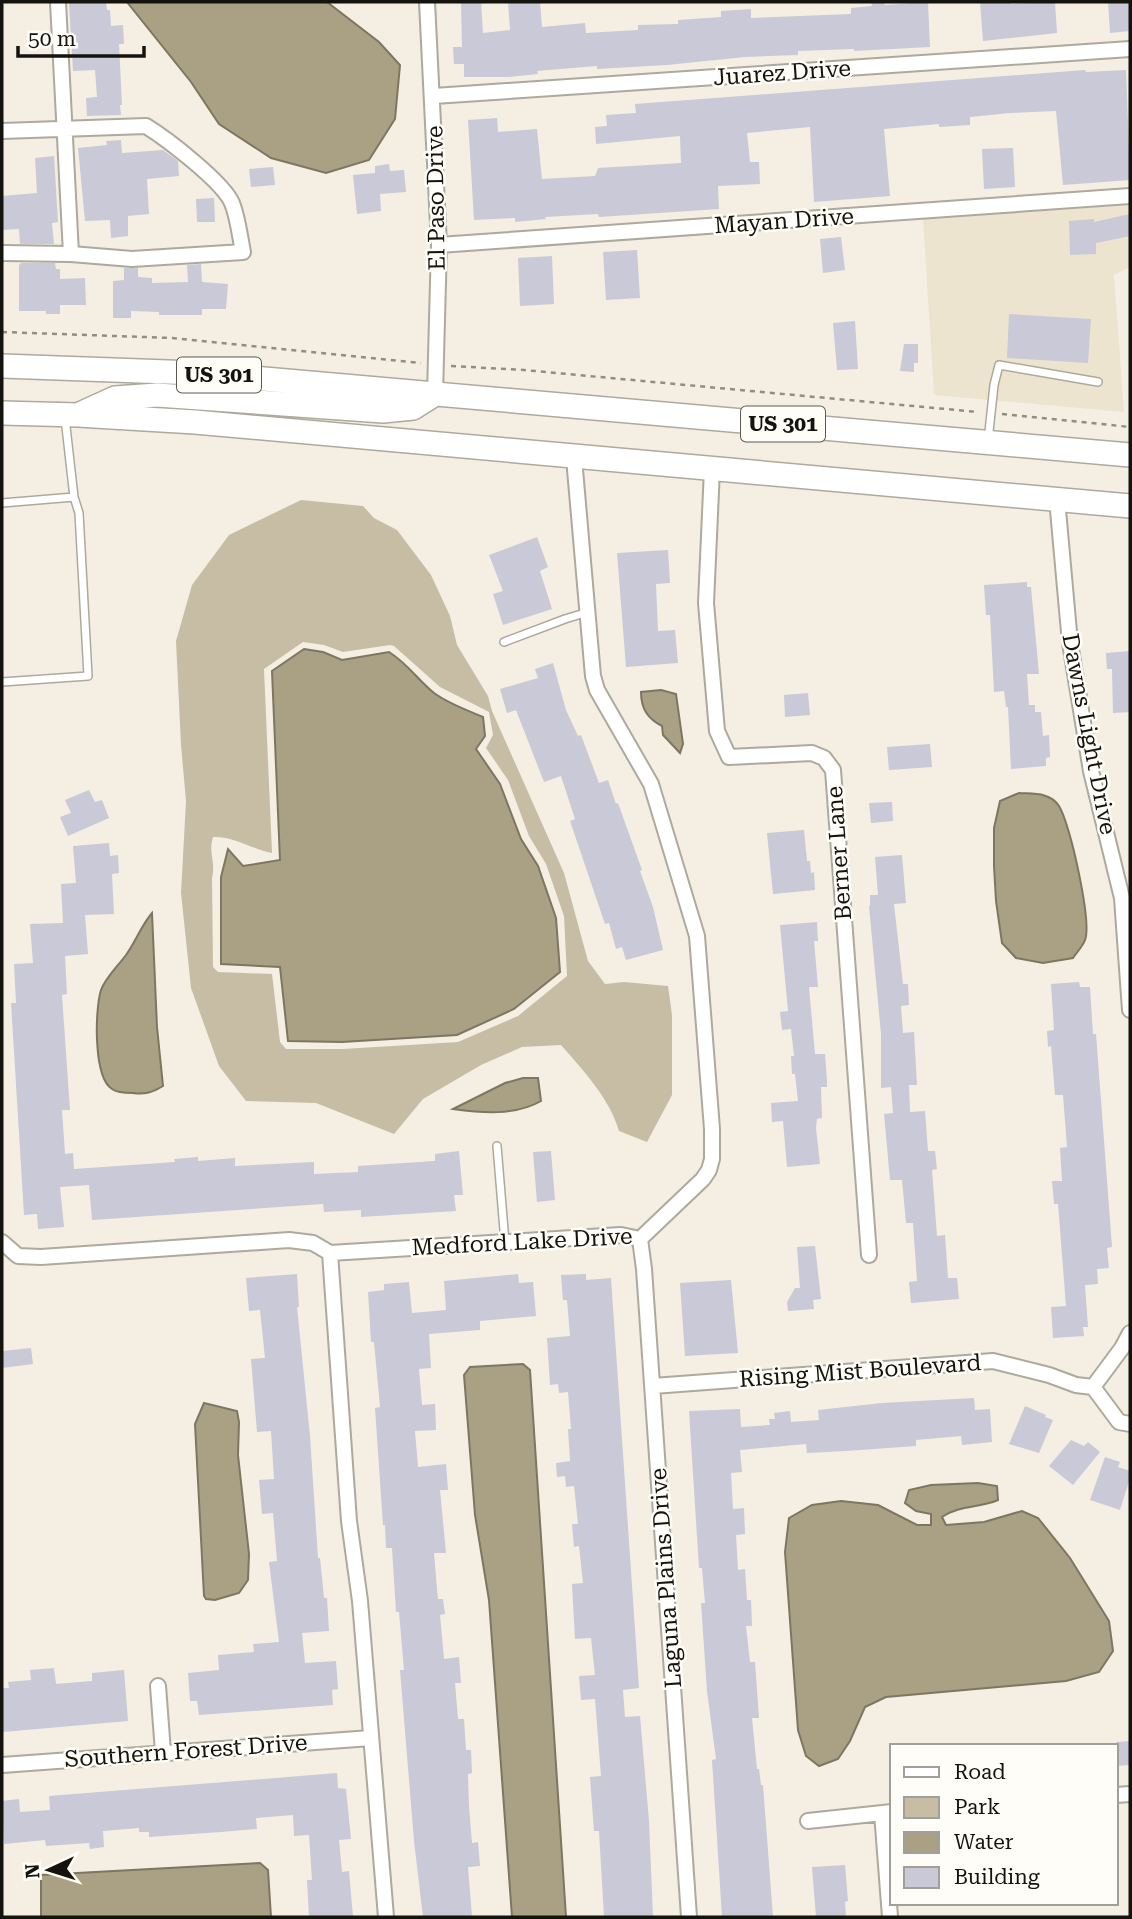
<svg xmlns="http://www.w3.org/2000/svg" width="1132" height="1919" viewBox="0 0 1132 1919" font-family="'Roboto Serif',serif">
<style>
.built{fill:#ece4cf}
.green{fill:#c6bda4;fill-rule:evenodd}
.water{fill:#aaa083;stroke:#7d7660;stroke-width:2}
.building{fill:#c9c9d7}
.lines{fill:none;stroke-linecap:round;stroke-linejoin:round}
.service-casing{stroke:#aea99d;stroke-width:10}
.minor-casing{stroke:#aea99d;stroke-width:18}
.primary-casing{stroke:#aea99d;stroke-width:26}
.path{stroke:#908d83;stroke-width:2.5;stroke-dasharray:5 5;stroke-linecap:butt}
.service{stroke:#fff;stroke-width:7}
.minor{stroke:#fff;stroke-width:14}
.primary{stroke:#fff;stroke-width:23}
.labels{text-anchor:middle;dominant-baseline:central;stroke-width:5;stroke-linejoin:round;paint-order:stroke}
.shield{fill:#fffdf7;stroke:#5a5954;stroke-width:2}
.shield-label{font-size:21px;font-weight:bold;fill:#14130e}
.street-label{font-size:23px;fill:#14130e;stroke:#fffdf7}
</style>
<rect width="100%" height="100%" fill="#f4efe2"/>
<path class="built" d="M1130 205V267L1114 275 1124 412 934 395 923 219Z"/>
<path class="green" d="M301 500 363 506 374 518 397 530 431 575 450 616 457 645 488 696 492 711 564 873 588 961 605 984 624 982 668 986 672 1015V1095L647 1142 619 1131C610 1099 583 1070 561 1045L522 1047 481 1065 423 1099 394 1134 316 1103 246 1101 219 1066 191 988 181 893 186 801 181 745 176 641 192 585 229 535ZM303 642 324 645 343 652 390 645 394 646 440 687 489 712 493 735 486 748 508 780 529 836 546 864 564 916 567 976 518 1016 458 1042 343 1049H286L280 1042 272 974 218 972 213 967 212 878C216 861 208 854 213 837 233 836 252 849 272 853L264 669Z"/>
<path class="water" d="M127 2H327L379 42 400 65 395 119 369 160 326 173 271 158 219 124 191 82Z
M304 649 323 652 342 660 389 652C407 663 418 680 434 693 449 704 467 710 483 717L485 736 476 749 500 784 521 839 538 866 556 918 560 972 514 1009 457 1035 342 1042 288 1041 280 967 221 964V877L228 849 243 866 280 860 272 671Z
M661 690 676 694 683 744 680 753 663 735 662 726C648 719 641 709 641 692Z
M1019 793C1033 794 1050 792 1059 806 1070 823 1092 922 1085 940 1083 946 1077 952 1073 958L1043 963 1016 958 1002 943 996 901 994 866V828L1000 801Z
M152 913 157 1027 163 1086C153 1092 145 1095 133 1093 126 1093 117 1093 112 1089 93 1077 95 1009 101 990 106 977 118 966 126 955 136 941 141 926 152 913Z
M523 1078H538L541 1101C515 1116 482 1113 453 1109L505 1083Z
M523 1364 530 1370 566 1917H512L489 1600 475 1515 464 1375 470 1367Z
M204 1403 237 1411 239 1422 238 1455 249 1554 248 1580 239 1593 215 1600 206 1599 204 1596 195 1424Z
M978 1483 997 1486 998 1500C980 1508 959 1505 942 1517L946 1525 984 1522 1022 1511 1038 1518 1070 1558 1109 1621 1113 1651 1099 1672 1066 1681 886 1697 865 1707 850 1741 838 1759 819 1766 806 1756 798 1730 785 1552 789 1518 812 1505 841 1501 878 1505 917 1525H931V1514L916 1511 905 1503 909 1490 931 1485Z
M260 1863 268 1870 271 1917H41V1875Z"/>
<path class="building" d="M69 2H106L107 10H110L111 26 123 25 124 44H119L122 105H120L121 115 87 116 86 98 97 97 95 70 73 71Z
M461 2H481L483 33 510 30 508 2H540L542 27 585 23 586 33 638 30V25L678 24V20L721 17V11L751 9V18L851 14V8L872 6 871 2H884L885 5 928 2 930 47 854 51V49L798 51V55L745 57 667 65 597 69V66L537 71 538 74 509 77H464V64H454L453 47H462Z
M980 2H1011V4L1055 2 1057 33 983 41Z
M1108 2H1130V31L1110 33Z
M1085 70 1086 72 1126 70 1130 180 1063 185 1056 111 1010 113 970 117V125L939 127V124L884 129 890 196 814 202 810 127 747 133 750 162H759L760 184 718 186 719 209 599 217 598 214 545 217 546 219 515 222V218L474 220 468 120 497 118 498 132 537 129 542 179 595 176 598 168 681 163 680 136 596 144 595 127 607 126 606 115 636 113 635 104Z
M121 140 122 153 163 150 178 161 179 176 147 179 149 214 128 216V236L111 238 110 220 85 221 78 148 107 145 106 141Z
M1013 148 1015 187 984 189 982 149Z
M54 156 58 222 52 223 54 244H20L19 229 2 230V196L37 193 35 158Z
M389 164 390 171 404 170 406 192 380 194 381 211 357 214 353 175 375 173V166Z
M273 167 275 185 251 187 249 169Z
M214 198 215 222H197L196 199Z
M1130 214V236L1096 243V254L1070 255 1069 221 1094 219V222Z
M841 237 845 270 823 273 820 239Z
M637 250 640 298 606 300 603 252Z
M552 256 554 304 520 306 518 258Z
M21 263H55L56 269H60V279L85 278 86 305H60V314H46V311H19V265Z
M201 264 202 282 228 284 226 309H202V315H159V312L131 311V318H113V281L124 280V268H138V277L152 278V283L188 282 187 265Z
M1009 314 1091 319 1088 363 1007 358Z
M855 321 858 369 837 370 833 323Z
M904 344H918V363H914V372L900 371Z
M537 537 548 567 540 571 552 609 503 625 493 594 503 591 489 555Z
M668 550 670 583 656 584 658 631 675 630 678 663 626 667 617 553Z
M1027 582V587H1031L1039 674H1027L1029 705H1035V712H1041L1043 736 1049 735 1050 757 1046 758V766L1011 769 1008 707H1006L1004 691 994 692 990 615H986L984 585Z
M1130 651V712L1113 713 1112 669H1107L1106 653Z
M553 663 566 710 578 736 581 735 599 783 608 780 616 804 618 803 642 870 640 871 653 907 663 950 626 960 622 947 616 949 609 923 605 924 570 821 575 819 561 776 544 782 516 710 507 713 500 689 538 678 535 669Z
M808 693 810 715 785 717 784 695Z
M930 744 932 767 889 770 887 747Z
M89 790 95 802 102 800 109 818 68 836 60 817 71 813 65 800Z
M892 802 893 821 871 823 869 803Z
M804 830 807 861H810L811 873 814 872 815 890 773 894 767 833Z
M109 843 110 856 118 855 119 873 112 874 114 914 85 915 88 954 65 956 67 994 62 995 70 1110H62L65 1154 73 1153 74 1169 175 1162 174 1159 198 1157V1161L235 1158V1166L314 1162V1174L358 1172V1166L435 1161V1154L459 1151 463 1195H454L456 1211 361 1217V1210L324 1212 323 1204 92 1220 89 1185 60 1187 64 1227 38 1229 37 1214 24 1215 11 1003H16L14 964 33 963 30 924 63 923 61 884 76 883 73 846Z
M902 855 906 903 894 904 903 984H908L909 1005 901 1006 903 1033 914 1032 917 1085H909L910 1112 925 1111 928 1151H935L937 1169 932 1170 937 1236 945 1235 948 1278H957L959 1299 911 1303 909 1282 917 1281 913 1223H906L902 1180H890L884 1114 893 1113 891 1087 881 1088V1034L869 906H870V895H878L875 857Z
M817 922 818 941H814L818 987H809L815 1054H825L827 1080V1087H821L822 1118 817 1119 816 1128 820 1164 787 1167 783 1121 772 1122 771 1103 798 1101 795 1074H792L791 1056H794L791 1029 782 1030 780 1012 788 1011 780 925Z
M1079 982 1080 987H1090L1093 1034H1096L1112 1247 1107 1248 1109 1268 1097 1269 1098 1284 1085 1285 1088 1327H1083L1084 1336 1053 1338 1051 1307 1066 1306 1058 1204H1054L1052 1181H1062L1060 1148 1067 1147 1063 1095H1055L1051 1046 1048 1047 1047 1031 1054 1030 1051 984Z
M551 1151 555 1200 537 1202 533 1152Z
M815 1246 821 1299 813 1300 814 1309 788 1311 787 1302 795 1288H800L797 1247Z
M297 1274 299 1307H297L310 1436 318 1558H320L324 1598H327L329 1631 302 1633 305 1663 336 1661 338 1689 332 1690 333 1705 199 1715 197 1701H190L188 1673 219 1670 218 1655 254 1652 253 1644 279 1642 269 1562 277 1561 273 1513 262 1514 259 1480 274 1479 271 1431 257 1432 251 1359 265 1358 260 1310 249 1311 246 1278Z
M518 1274 519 1283 533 1282 536 1316 480 1321V1330L429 1334 431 1368 419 1369 422 1405 435 1404 436 1430 415 1431 418 1467 446 1464 448 1490H440L446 1553H434L437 1589 438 1599H443L445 1614 440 1615 444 1659 459 1657 461 1683H455L458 1719H464L466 1750H471L472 1773 468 1774 469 1806 472 1843 478 1842 480 1866 468 1867 472 1917H423L414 1841 405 1731 400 1670H404L399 1612H396L392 1548H386L385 1525H383L375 1408 380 1407 374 1342H371L368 1292 384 1290V1284L409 1282 412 1313 446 1310 444 1281Z
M586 1274V1280L611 1278 639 1688 623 1690 625 1717 640 1716 649 1821 653 1917H604L599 1831H594L590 1777 601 1776 595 1699 581 1700 579 1676 595 1675 591 1638 575 1639 572 1584 583 1583 579 1546 574 1547 572 1524H578L574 1486 566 1487 565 1476 557 1477 556 1463 570 1461 568 1429H571L568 1392 559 1393 558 1384 550 1385 547 1338 570 1336 567 1300H563L561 1275Z
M731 1280 738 1353 685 1356 680 1283Z
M31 1348 33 1364 2 1368V1351Z
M974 1398 975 1410 990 1409 992 1442 962 1445 961 1436 916 1440V1446L846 1451 807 1453 806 1444 740 1450 742 1472 731 1473 733 1509 744 1508 745 1534 736 1535 738 1570 745 1569 747 1600H751L752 1626H746L750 1662H755L759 1718H752L757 1769H759L761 1785H763L773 1917H722L712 1760 716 1759 707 1691 701 1603H705L702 1568H699L689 1411 740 1409 741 1427 770 1425 769 1419H775L774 1413 790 1411 791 1422 819 1420 818 1410 882 1403Z
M1025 1406 1046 1415 1045 1417 1053 1420 1039 1453 1009 1444Z
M1071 1440 1084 1446 1088 1442 1100 1452 1073 1485 1049 1466Z
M1105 1457 1120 1462 1118 1467 1130 1471V1478L1120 1510 1090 1500Z
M54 1668 56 1684 92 1681V1673L124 1670 128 1721 3 1732 2 1688H9L8 1682 31 1680 30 1670Z
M1130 1741V1765L1116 1766V1742Z
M337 1773 338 1788 346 1789 351 1839 339 1840 342 1872 349 1871 353 1917H309L307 1880H312L309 1835 294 1836 293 1815 256 1818 257 1829 221 1832 149 1837V1832H139V1828L103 1831 104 1847 90 1849 89 1843 46 1846 45 1840 4 1844 2 1801 19 1799 20 1812 50 1810 49 1796Z
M845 1865 848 1901 845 1902 846 1917H816L812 1867Z"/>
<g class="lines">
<g class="service-casing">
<path id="service" d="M988 441 994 385 999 365 1098 382
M2 503 74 497 65 418
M504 642 565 619 588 612
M2 682 88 676 79 513 74 497
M497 1146 505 1242"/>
</g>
<g class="minor-casing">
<path id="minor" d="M58 2 71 254
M427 2 439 245 435 394
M434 96 1130 49
M2 131 146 126C167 139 223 182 232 203 238 218 240 237 243 252L132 259 71 254 2 253
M439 245 1130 196
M574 458 593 676 597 690 651 784 697 936 712 1129V1159L709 1170 703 1179 640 1239
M712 469 706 603 717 731 729 757 812 753 824 758 833 770 869 1255
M1057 499 1070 643 1091 771 1122 898 1130 1010
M640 1239 644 1269 689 1917
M2 1242 18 1256 41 1257 289 1240 313 1243 330 1253 621 1235 640 1239
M330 1253 349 1521 360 1601 386 1917
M653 1386 993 1361 1049 1375 1076 1385 1093 1387 1119 1422 1130 1424
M1093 1387 1122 1348 1130 1333
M158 1686 163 1752
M2 1765 371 1738
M1116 1795 1130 1794
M882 1813 890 1917
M808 1821 892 1812"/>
</g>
<g class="primary-casing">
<path id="primary" d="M2 366 196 373 1130 455
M2 413 78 415 195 422 1130 506
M82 413 115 398 157 395 383 411 413 408 435 394"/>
</g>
<path class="path" d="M2 332 172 338 421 363
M451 366 524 370 978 412
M1002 414 1130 427"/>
<use href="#service" class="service"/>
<use href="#minor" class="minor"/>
<use href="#primary" class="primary"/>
</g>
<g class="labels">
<g class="shield">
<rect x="177" y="357.5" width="84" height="35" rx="5"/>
<rect x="741" y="406.5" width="84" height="35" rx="5"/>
</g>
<g class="shield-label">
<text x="219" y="375">US 301</text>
<text x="783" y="424">US 301</text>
</g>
<g class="street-label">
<text transform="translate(782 73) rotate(-4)">Juarez Drive</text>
<text transform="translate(436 198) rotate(-91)">El Paso Drive</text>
<text transform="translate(784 221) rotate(-4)">Mayan Drive</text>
<text transform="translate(1089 734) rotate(79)">Dawns Light Drive</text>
<text transform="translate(839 853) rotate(-94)">Berner Lane</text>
<text transform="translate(522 1242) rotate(-3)">Medford Lake Drive</text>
<text transform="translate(860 1371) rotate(-4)">Rising Mist Boulevard</text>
<text transform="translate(666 1578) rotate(-94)">Laguna Plains Drive</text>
<text transform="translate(186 1751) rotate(-4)">Southern Forest Drive</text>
</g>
</g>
<rect width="1132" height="1919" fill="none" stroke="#14130e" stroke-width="7"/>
<rect x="890" y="1744" width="228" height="161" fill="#fffdf7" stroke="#a19f9a" stroke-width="2"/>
<rect x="904" y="1767" width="35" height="10" fill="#ffffff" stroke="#a19f9a" stroke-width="2"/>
<text x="954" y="1779" font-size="21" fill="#14130e">Road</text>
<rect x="904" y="1797" width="35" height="21" fill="#c6bda4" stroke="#a19f9a" stroke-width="2"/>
<text x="954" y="1814" font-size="21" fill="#14130e">Park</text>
<rect x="904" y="1832" width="35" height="21" fill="#aaa083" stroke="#a19f9a" stroke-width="2"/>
<text x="954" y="1849" font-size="21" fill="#14130e">Water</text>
<rect x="904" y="1867" width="35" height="21" fill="#c9c9d7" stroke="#a19f9a" stroke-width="2"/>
<text x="954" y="1884" font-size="21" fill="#14130e">Building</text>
<g transform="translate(49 1870) rotate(266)" stroke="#fffdf7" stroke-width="5" paint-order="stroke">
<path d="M0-5L12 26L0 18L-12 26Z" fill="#14130e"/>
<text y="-10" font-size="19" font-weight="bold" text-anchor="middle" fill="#14130e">N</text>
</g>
<path d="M18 46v10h126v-10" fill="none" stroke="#14130e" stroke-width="3.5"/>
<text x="28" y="46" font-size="21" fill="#14130e" stroke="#fffdf7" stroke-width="5" paint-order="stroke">50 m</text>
</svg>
